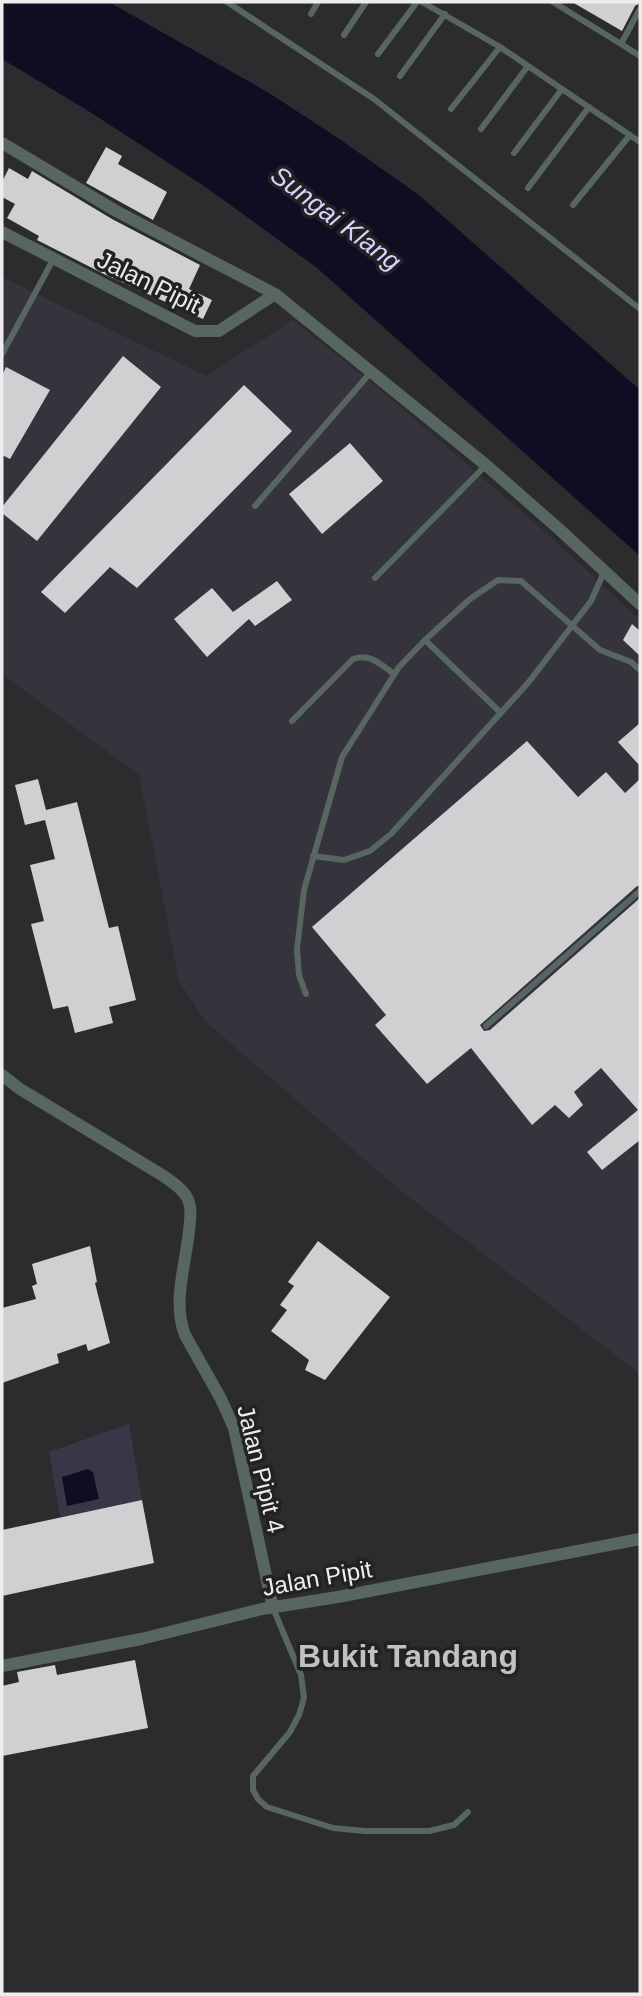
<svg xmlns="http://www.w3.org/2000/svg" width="642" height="1996" viewBox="0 0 642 1996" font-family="Arial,sans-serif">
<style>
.built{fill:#35333b}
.green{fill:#393648}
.water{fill:#120c23}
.building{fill:#d0d0d3}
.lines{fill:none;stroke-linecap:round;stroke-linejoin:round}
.service{stroke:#576660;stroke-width:6}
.minor{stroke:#576660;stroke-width:12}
.labels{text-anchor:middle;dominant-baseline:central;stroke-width:7;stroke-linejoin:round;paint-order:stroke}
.street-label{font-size:24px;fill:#ededef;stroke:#222224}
.water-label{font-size:26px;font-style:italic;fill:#dad2fe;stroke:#222224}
.district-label{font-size:32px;font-weight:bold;fill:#c1c0c3;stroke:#222224}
</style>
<rect width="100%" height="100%" fill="#2c2c2e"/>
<path class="built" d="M2 277 206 376 293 320 383 392 542 529 640 620V1374L399 1189 206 1022 179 981 139 775 2 674Z"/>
<path class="green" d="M129 1424 142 1500 60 1517 49 1452Z"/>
<path class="water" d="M2 2H109L269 93 338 138 419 195 640 390V556L316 267 204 186 90 112 2 59Z
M88 1469 93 1472 99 1499 67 1506 62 1477Z"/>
<path class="building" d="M572 2H640V3L635 6 622 31Z
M106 147 122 156 118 164 167 192 153 220 86 183Z
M9 168 28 179 32 171 112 219 200 265 189 289 212 300 203 319 104 274 37 240 39 236 7 218 15 204 2 197V182Z
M123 356 161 387 37 541 2 513V507Z
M6 367 50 390 10 459 2 455V376Z
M244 385 292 431 137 588 110 567 65 613 41 592Z
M350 443 383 481 322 534 289 494Z
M277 581 292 600 255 626 249 619 207 657 174 619 212 588 233 612Z
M632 624 640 631V656L623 640Z
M640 723V766L618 742Z
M527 741 578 797 606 772 625 793 640 779V885L636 887 480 1025 484 1031 490 1030 640 898V1140L602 1170 587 1152 638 1110 601 1068 574 1092 583 1105 569 1118 555 1105 532 1125 471 1048 427 1084 375 1025 386 1015 312 927Z
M38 779 46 810 77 802 109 928 118 926 136 1000 109 1007 113 1023 75 1033 68 1006 53 1009 31 924 44 921 30 865 55 859 45 820 25 825 15 785Z
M318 1241 390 1297 325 1380 305 1370 309 1360 271 1331 287 1310 280 1305 294 1286 288 1282Z
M90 1246 97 1282 95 1283 110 1343 88 1351 86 1344 57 1354 59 1363 2 1383V1308L36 1299 32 1286 37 1284 32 1264Z
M142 1500 154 1563 2 1596V1530Z
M135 1660 148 1728 2 1756V1686L19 1682 17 1672 55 1665 57 1675Z"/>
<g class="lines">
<path class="service" d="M227 2 374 99 640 309
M422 2 500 47 640 142
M553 2 621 44 640 9
M311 14 318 2
M344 35 366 2
M621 44 640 56
M378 54 417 2
M400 76 445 14
M451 109 500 47
M481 129 528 66
M514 153 562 89
M528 188 589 107
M573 205 630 135
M2 354 54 258
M255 506 371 372
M375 578 486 465
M425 640 501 713
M292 721 353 659C370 653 380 664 394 674
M313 856 344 860 370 851 391 834 528 683 591 601 604 572
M306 994 299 975 297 949 304 890 342 757 399 667 425 640 470 599 498 580 521 581 600 650 631 662 640 670
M486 1026 640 891
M273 1608 301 1675 304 1698 299 1715 290 1732 253 1776V1790L258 1799 267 1807 333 1828 365 1831H429L454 1825 468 1812"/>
<path class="minor" d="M2 143 116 211 275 294 486 465 559 529 640 604
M2 232 195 331H219L275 294
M2 1075 20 1089 162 1175C172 1182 185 1190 189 1202 192 1211 190 1221 189 1230 186 1264 172 1302 185 1335L221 1399 234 1428 273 1608
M2 1666 141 1639 262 1609 338 1597 640 1539"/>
</g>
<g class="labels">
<g class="street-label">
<text transform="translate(149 282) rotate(26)">Jalan Pipit</text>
<text transform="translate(261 1469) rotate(76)">Jalan Pipit 4</text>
<text transform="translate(317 1578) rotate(-10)">Jalan Pipit</text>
</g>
<g class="water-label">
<text transform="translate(336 218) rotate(37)">Sungai Klang</text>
</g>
<g class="district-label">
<text x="408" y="1656">Bukit Tandang</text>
</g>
</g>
<rect width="642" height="1996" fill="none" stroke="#ededef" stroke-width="7"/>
</svg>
